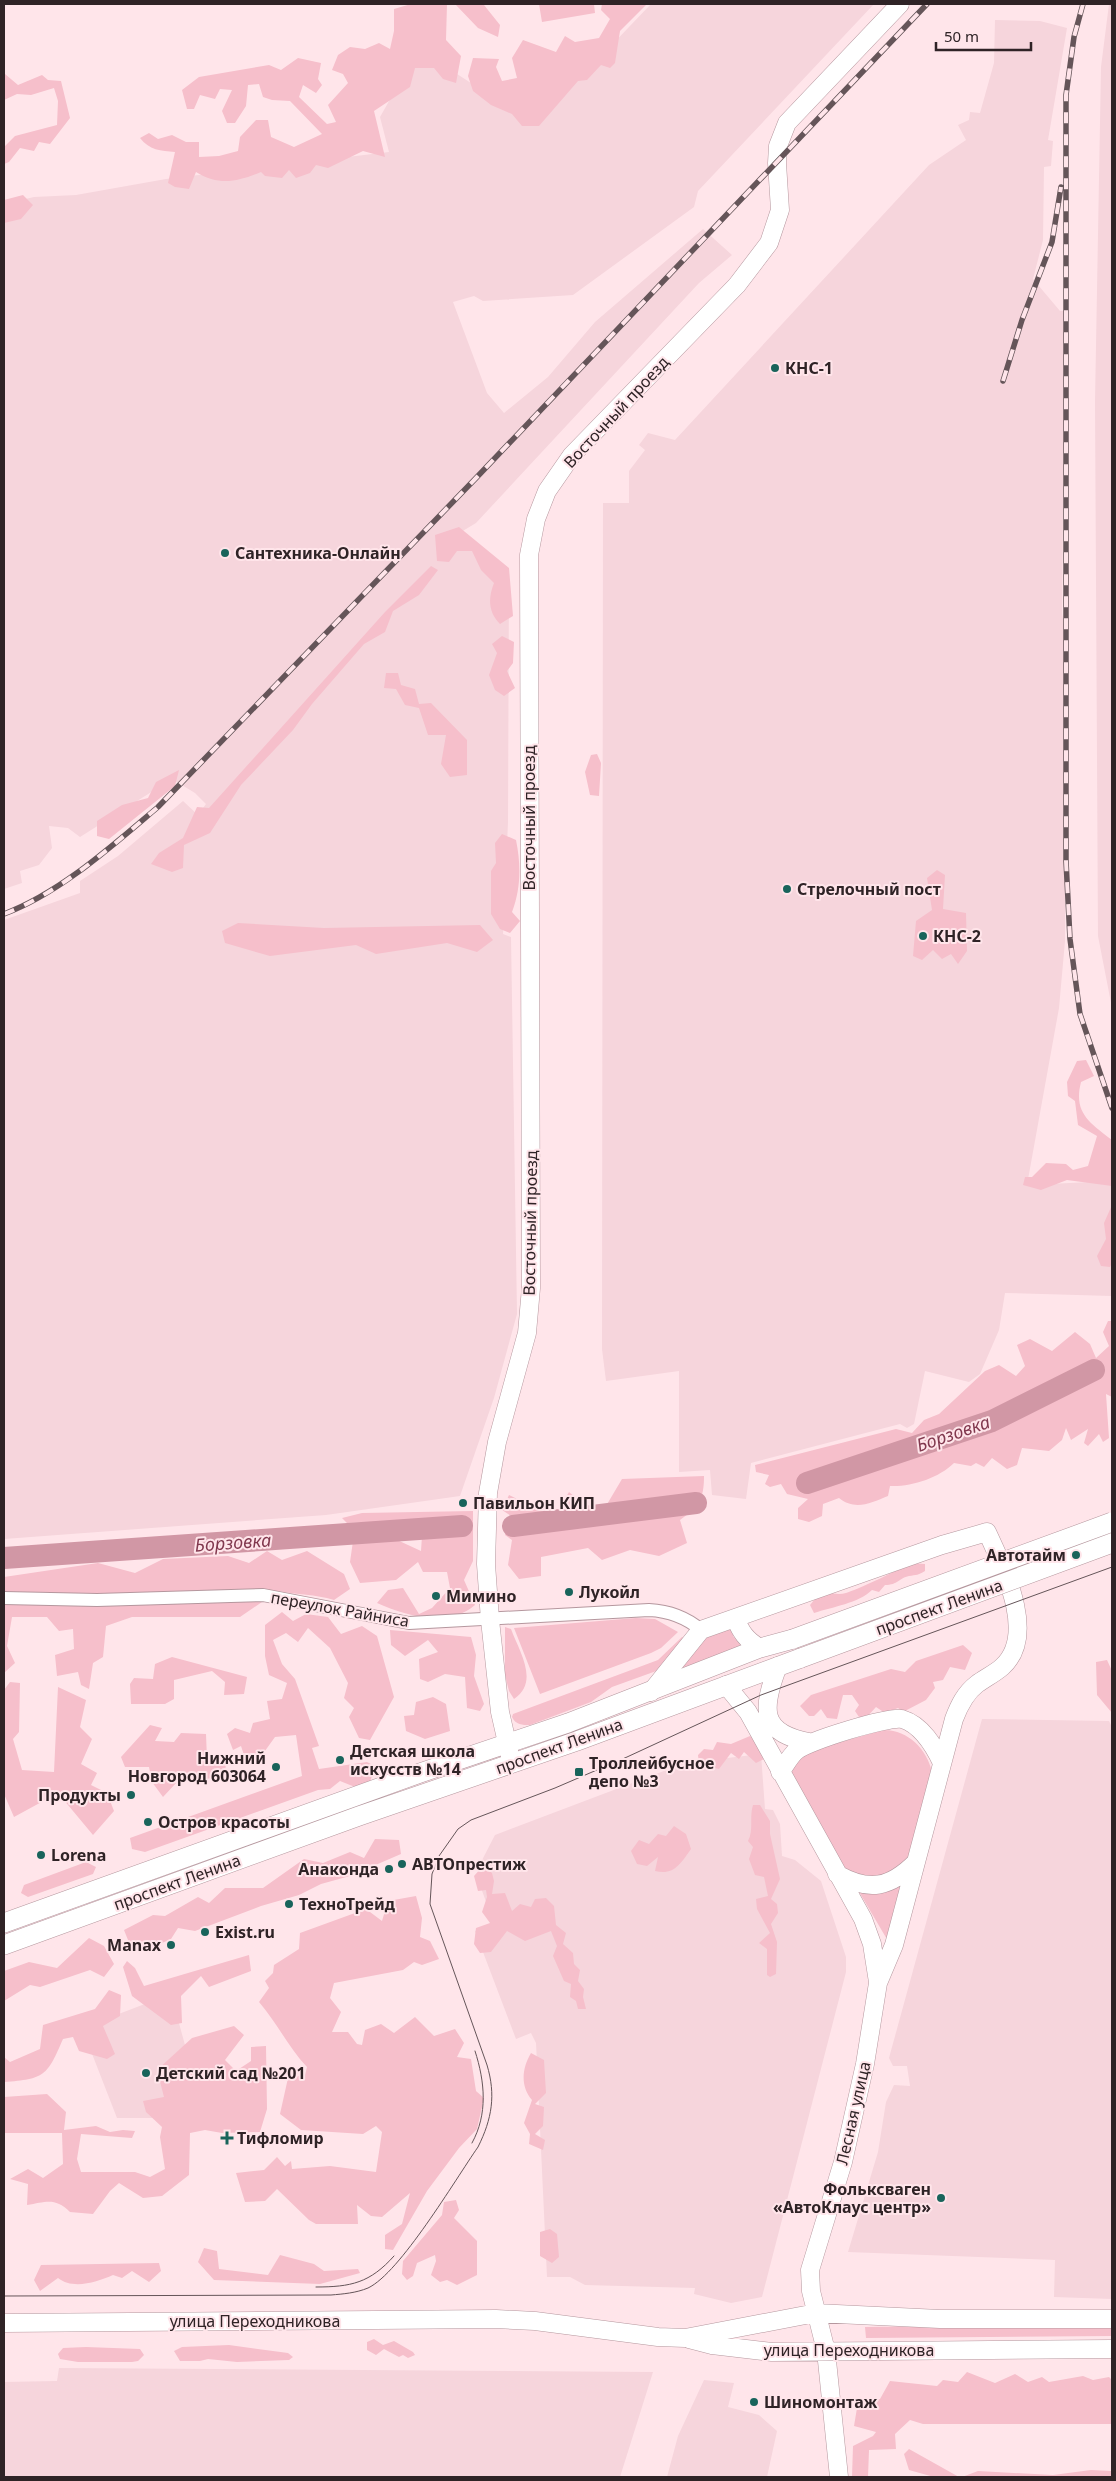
<svg xmlns="http://www.w3.org/2000/svg" width="1116" height="2481" viewBox="0 0 1116 2481" font-family="'Noto Sans',sans-serif">
<style>
.built{fill:#f6d5dc}
.green{fill:#f6bfcb}
.lines{fill:none;stroke-linecap:round;stroke-linejoin:round}
.river{stroke:#d197a5;stroke-width:22}
.street-casing{stroke:#b5979e;stroke-width:14}
.secondary-casing{stroke:#b5979e;stroke-width:19}
.primary-casing{stroke:#b5979e;stroke-width:20}
.street{stroke:#fff;stroke-width:12}
.secondary{stroke:#fff;stroke-width:18}
.primary{stroke:#fff;stroke-width:19}
.tram{stroke:#655559;stroke-width:1}
.rail-casing{stroke:#655559;stroke-width:5.5}
.rail{stroke:#ffe5ea;stroke-width:4;stroke-dasharray:11;stroke-linecap:butt}
.primary-bridge-casing{stroke:#b5979e;stroke-width:20;stroke-linecap:butt}
.primary-bridge{stroke:#fff;stroke-width:19}
.poi-dot{fill:#19645b;stroke:#ffe5ea;stroke-width:2}
.labels{text-anchor:middle;dominant-baseline:central;stroke-width:4;stroke-linejoin:round;paint-order:stroke}
.poi-label{font-size:16px;font-weight:bold;fill:#2f2326;stroke:#ffe5ea;text-anchor:start}
.street-label{font-size:16px;fill:#2f2326;stroke:#ffe5ea}
.water-label{font-size:18px;font-style:italic;fill:#82394f;stroke:#ffe5ea}
</style>
<rect width="100%" height="100%" fill="#ffe5ea"/>
<path class="built" d="M651 4H874L698 191 694 207 573 295 483 301 474 296 453 302 487 393 504 413 548 377 595 322 703 229 732 255 699 283 476 523 461 532 509 574 508 822 503 934 511 937 517 1314 494 1398 460 1496 326 1515 4 1539V920L80 893V881L118 856 183 801 198 815 206 804 195 793 172 779 80 837 68 828 49 826 52 848 39 865 20 871 22 883 4 889V204L34 197 76 195 166 179 389 152 380 117 409 66 440 63 511 109 584 74Z
M1109 4H1112V1008L1098 936 1095 402 1101 67Z
M995 20 1040 21 1067 28 1048 140 1053 141 1051 166 1044 167 1043 240 1033 279 1060 311H1065L1062 613 1065 632V941L1059 1008 1027 1185 1112 1181V1296L1005 1293 999 1330 980 1374 969 1382 925 1371 914 1424 907 1428 900 1424 751 1463 746 1499 712 1495 710 1470 679 1472V1371L606 1381 602 1349 603 503H629V471L645 450 639 445 648 433 675 440 929 165 966 140 958 125 969 120 970 112 980 113 994 63Z
M982 1719 1109 1721 1112 1727V2299L1054 2297 1055 2260 848 2252 878 2152 886 2102 894 2085 910 2086 907 2066H893L889 2058Z
M761 1754 765 1809 773 1810 780 1824 782 1856 795 1860 821 1881 846 1957V1972L762 2297 731 2303 694 2294 695 2288 585 2285 570 2277H547L536 2043 531 2033 516 2039 475 1931 494 1924 480 1885V1864L495 1835 685 1763Z
M171 1994 205 2118H117L82 2028Z
M59 2368 653 2372 620 2477H4V2382L57 2381Z
M704 2380 734 2383 728 2407 759 2415 777 2431 767 2477H667L678 2436Z"/>
<path class="green" d="M411 4H447L446 40 461 56 456 83 443 79 434 68H415L410 87 374 111 385 157 363 151 328 168 316 165 310 173 296 178 289 170 282 178 265 176 261 172C237 182 219 186 196 172L189 189 175 187 168 183 175 152C161 151 149 150 140 138L149 133 158 139 172 135 186 142H199V157L219 156 238 151 240 137 256 120H268L271 137 294 147 322 134 290 101 272 100 263 97 259 84 248 85 246 106 235 123H227L222 111 232 90 220 89 215 99 200 95 194 109H187L182 90 199 77 269 65 281 70 298 58 321 63 318 79 322 85 316 93 303 85 299 97 327 124 336 122 328 105 348 83 343 74 332 70 338 55 350 47 365 49 379 43 390 49 394 31V9Z
M455 4 484 5 500 25 498 37 478 28Z
M539 4H594L595 13 542 22Z
M602 4H647L620 31 615 63 610 68 601 65 587 80 578 81 539 126H522L512 114 491 105 473 91 468 76 473 58 499 59 496 67 502 81 517 78 512 58 523 40 556 52 565 36 575 42 599 38 610 19 601 10Z
M5 74 18 85 42 75 48 80 61 81 70 118 50 144 39 142 34 151 20 148 9 162 4 164V147L15 136 57 125 58 101 54 88 31 95 17 94 4 100Z
M23 195 33 205 21 219 4 223V200Z
M459 527 509 568 513 616 500 624C488 612 488 598 494 583L481 570 472 551H457L449 562 437 561 435 535Z
M431 566 438 570 419 595 393 611 385 632 364 644 312 704 293 730 241 785 210 833 184 845 183 868 172 872 151 864 159 853 183 838 197 807 209 808 385 612Z
M502 636 514 642 513 663 507 671 515 688 504 696 495 690 489 675 497 653 492 644Z
M386 673H398L401 685 415 689 419 704 431 703 467 740V775L450 777 441 764 446 735H428L419 708 405 705 396 689 384 688Z
M597 754 601 763 599 796 590 795 585 772 591 755Z
M179 770 175 786 109 839 97 836V821L122 805 148 798 156 782Z
M502 834 516 840C521 864 521 889 512 912L520 921 510 933 500 929 491 914V871L496 863 495 843Z
M937 870 945 875 943 909 966 913 967 951 958 964 951 954 942 959 933 950 922 960 913 956 916 921 932 910 927 878Z
M238 923 324 928 480 925 493 940 477 952 447 943 376 954 356 945 270 956 225 943 222 931Z
M1086 1060 1094 1076 1081 1082C1073 1113 1090 1123 1112 1140V1186L1067 1180 1041 1190 1023 1185 1025 1177H1032L1046 1163 1066 1164 1073 1170 1088 1166 1097 1136 1078 1125 1075 1101 1068 1096 1067 1082 1077 1061Z
M1112 1205V1263L1110 1267 1101 1266 1097 1256 1106 1239 1104 1223Z
M1108 1321H1112V1397L1106 1394 1109 1438 1103 1442 1099 1434 1088 1446 1084 1443 1088 1429 1071 1440 1066 1428 1062 1440 1049 1451 1022 1448 1017 1465 1007 1469 992 1458 984 1467 976 1463 971 1466 954 1463C939 1478 911 1487 890 1486L888 1496C871 1503 855 1511 839 1498L823 1504 822 1516 809 1522 798 1519V1508L808 1499 787 1494 781 1484 770 1487 765 1484 769 1475 756 1472 755 1465 896 1429 912 1433 924 1420 939 1414 985 1371 999 1365 1016 1376 1025 1366 1017 1345 1030 1339 1052 1351 1075 1332 1090 1344 1096 1358 1109 1346 1103 1332Z
M704 1476C704 1499 699 1507 680 1520L687 1543 659 1556 630 1550 602 1560 588 1548 541 1557V1576L519 1579 508 1565 512 1540 505 1535 511 1516 502 1510 509 1495 554 1517 569 1492 587 1507 606 1506 622 1479Z
M473 1511V1561L464 1580 475 1605C449 1628 405 1616 377 1603L388 1590 403 1588 419 1614 432 1608 450 1588 447 1572H423L418 1562 396 1580 360 1583 350 1562 353 1541 395 1539 421 1551 423 1521 347 1523 342 1518 362 1513Z
M267 1551 282 1560 307 1551 344 1574 350 1589 334 1600C315 1594 297 1595 278 1591L240 1617H132L106 1626 103 1657 93 1663 89 1689 81 1685 78 1672 57 1676 55 1655 74 1649 73 1629 59 1631 47 1617H12L7 1646 15 1663 4 1673V1577L98 1563 135 1573 163 1559 228 1556 249 1563Z
M909 1563 925 1564V1571C919 1575 916 1575 909 1576 899 1578 898 1585 885 1585L879 1592 872 1590C859 1603 832 1607 814 1613L810 1605 820 1593C829 1591 836 1596 846 1593 856 1590 902 1569 909 1563Z
M282 1612 293 1621 306 1614 328 1617 341 1634 362 1626 377 1636 394 1697 370 1740 359 1738 349 1717 354 1708 344 1698 348 1683 330 1648 308 1628 298 1642 286 1633 273 1640 282 1664 295 1679 319 1746 312 1748 319 1769 367 1762 375 1766 370 1782 355 1787 340 1781 330 1789 318 1790 145 1852 132 1849 130 1838 302 1776 296 1735 275 1737 257 1762 244 1755 241 1746 233 1750 227 1734 235 1728 250 1733 253 1723 270 1719 267 1701 282 1699 287 1683 269 1675 265 1656V1625Z
M636 1618 655 1619 678 1632 661 1648 651 1653 540 1694 514 1628Z
M733 1625V1636L741 1646 673 1672C692 1648 704 1635 733 1625Z
M505 1627 511 1629C519 1651 540 1682 514 1699L509 1691 505 1675Z
M390 1630 471 1637 476 1655 474 1676 484 1704 480 1711 467 1708 465 1677 445 1674 428 1682 420 1679 419 1659 438 1652 428 1640 405 1656 391 1645Z
M682 1637 684 1638 659 1670 612 1687 591 1702 530 1725C522 1725 516 1725 512 1717L513 1714 658 1660Z
M963 1645 972 1653 965 1670 950 1667 943 1680 933 1682 935 1688 926 1700 903 1712 898 1708 885 1713 876 1707 866 1718 859 1717 855 1711 859 1705 852 1695H843L837 1719 827 1718 821 1709 814 1716H809L800 1706 811 1695 891 1669 905 1672 916 1661Z
M172 1657 247 1677 244 1694 224 1695 225 1682 212 1671 174 1680V1699L165 1704H131L130 1684 134 1678 153 1679 155 1664Z
M1107 1660 1112 1671V1713L1097 1695 1096 1662Z
M10 1682 20 1683 19 1732 13 1739 22 1770 54 1772 58 1687 86 1700 80 1727 92 1739 81 1764 97 1773 91 1785 107 1793 114 1811 93 1835 58 1793 14 1817 4 1794V1690Z
M433 1697 446 1704 450 1731 425 1739 406 1731 404 1716 414 1715 416 1702Z
M150 1725 162 1728 155 1741 174 1742 181 1733 206 1734 207 1759 226 1762 225 1775 202 1780 193 1776 177 1782 163 1797 152 1782 149 1767H125L121 1757Z
M883 1730C907 1729 927 1749 932 1772L908 1861 879 1881 846 1871 791 1774 798 1758 807 1752Z
M750 1736 758 1741 766 1758 756 1763 744 1752 739 1759 731 1753 719 1769 699 1764 698 1755 704 1749 713 1750 717 1742 731 1744Z
M753 1805H760L770 1821V1834L780 1879 771 1899 777 1904 778 1913 771 1924 777 1942 776 1974 770 1977 767 1975V1949L759 1943 770 1933 757 1909 756 1899 768 1896 764 1877 755 1875 749 1859 753 1847 748 1841C754 1829 749 1818 753 1805Z
M674 1826 686 1834 691 1849C681 1863 674 1876 655 1871L658 1857 647 1866 637 1864 631 1851 639 1840 649 1844 658 1834 666 1836Z
M375 1839 399 1840 401 1854 350 1876 321 1884 299 1895 261 1906 195 1931 178 1928 171 1939 146 1950 130 1945 124 1930 153 1915 165 1916 198 1897 209 1903 225 1888H263L304 1859 323 1863 350 1852 364 1858Z
M86 1862 96 1867 93 1874 28 1897 21 1893 24 1885Z
M483 1866 492 1873 494 1881 492 1894 505 1893 512 1911 520 1904 531 1907 535 1899 546 1898 554 1906 556 1925 566 1933 563 1944 573 1953 574 1964 580 1970 578 1981 584 1989 583 1997 586 2009H578L576 2001 570 1997 571 1984 564 1981 553 1956 557 1946 551 1931 525 1941 507 1931 491 1952 480 1953 474 1944 476 1928 490 1923 482 1912 487 1897 486 1890 478 1891 474 1876Z
M904 1882 888 1941 858 1890Z
M416 1896 422 1918 420 1937 430 1941 439 1959 422 1965 414 1962 403 1970 334 1983 330 1998 341 2012 332 2032H348L357 2044 362 2045 365 2030 381 2024 394 2033 415 2017 434 2036 455 2029 464 2043 457 2057 471 2059 476 2091 484 2098 477 2129 459 2148 427 2191 393 2250 385 2249V2235L402 2224 410 2193 382 2217 371 2216 357 2205 358 2224H316L309 2220 277 2189 265 2201 245 2202 236 2173 264 2170 277 2157 285 2166 291 2161 292 2169 330 2166 376 2172 382 2132 376 2126 363 2134 301 2130 280 2114 288 2078 305 2075 307 2067C289 2048 277 2023 259 2002L269 1988 265 1981 273 1973 274 1965 299 1949 300 1933 366 1909 382 1921 388 1901Z
M89 1938 104 1946 114 1964 104 1977 90 1970 40 1987 30 1985 4 2001V1971L29 1962 57 1968Z
M249 1955 251 1971 209 1987 201 1976 181 1996 182 2023 171 2025 132 1996 123 1967 127 1961 135 1968 144 1986Z
M109 1990 121 1995 120 2016 103 2026 115 2054 107 2059 79 2051 73 2037 63 2039C47 2076 45 2079 4 2082V2057L10 2062 40 2049 43 2025 95 2009Z
M234 2026 244 2035 225 2060 236 2071 251 2061V2047L266 2046 267 2109 260 2132 222 2133 205 2130 190 2133 189 2175 162 2196 143 2198 119 2183 110 2191 93 2214 70 2212C55 2197 46 2202 27 2205L28 2184 10 2179 28 2169 43 2178 63 2164 62 2133H4V2097L47 2094 66 2112 64 2130 96 2126 110 2132 123 2130 135 2131 132 2138 81 2134 77 2159 81 2172H135L150 2177 165 2169 160 2137 162 2127 146 2112 143 2101 164 2097 157 2070 192 2038Z
M531 2053 544 2060 546 2093 535 2104 544 2107 543 2126 535 2134 545 2140 543 2150 529 2144 530 2134 524 2123 532 2100C520 2086 522 2068 531 2053Z
M456 2200 459 2210 454 2218 477 2241V2275L457 2285 447 2280 440 2282 431 2275 436 2261 435 2255 417 2263 413 2276 407 2280 402 2274 403 2261 442 2215 444 2202Z
M550 2229 557 2234 559 2257 552 2263 540 2256V2232Z
M204 2248 217 2251 219 2269 268 2275 280 2255 314 2264 324 2271 358 2269 360 2273 320 2284 214 2280 198 2262Z
M159 2263 161 2271 149 2282 132 2271 122 2278 113 2275C97 2282 73 2290 58 2278L40 2291 34 2280 41 2265Z
M953 2326H1112V2336L866 2338 865 2327Z
M374 2339 383 2345 394 2341 413 2352 415 2355 408 2358 403 2355 399 2357 384 2349 376 2355 367 2350V2342Z
M229 2345 288 2353 293 2357 289 2360 237 2362 208 2359 200 2361H180L174 2351 182 2347Z
M86 2347 140 2349 144 2355 138 2361 132 2362H78L60 2359 58 2354 63 2348Z
M967 2372 995 2383 1015 2374 1028 2382 1042 2377 1049 2382 1083 2376 1093 2380 1109 2377 1112 2380V2424H923L910 2420 895 2434 896 2449 869 2450 868 2477H852L853 2446 873 2436 876 2432 854 2426 858 2402 880 2399 890 2381 937 2386 943 2380 958 2382Z
M909 2449 959 2477H934L909 2470 904 2454Z
M1091 2470 1112 2471V2477H962L978 2471 1053 2475Z"/>
<g class="lines">
<path class="river" d="M807 1483 992 1421 1094 1370
M513 1526 696 1503
M4 1558 462 1526"/>
<g class="street-casing">
<path id="street" d="M4 1598 97 1600 263 1595 409 1623 649 1610C668 1611 687 1618 701 1630"/>
</g>
<g class="secondary-casing">
<path id="secondary" d="M735 1618C741 1632 746 1640 760 1648
M778 1666C762 1708 759 1733 809 1742
M726 1685 748 1712 863 1919 872 1944 878 1982
M651 1692 701 1630 942 1545 987 1532C1003 1567 1038 1635 1002 1667 994 1674 985 1678 977 1684 965 1693 959 1706 954 1719L894 1945 878 1983 865 2064 843 2162 810 2270 811 2291 826 2351 839 2477
M510 1756 500 1712 490 1620 486 1564 488 1493 497 1442 527 1333 531 1288 529 555 536 519 547 491 572 455 737 285 769 243 780 210 777 163 778 146 787 123 900 4
M780 1772C785 1766 790 1756 796 1751 807 1741 889 1716 902 1719 922 1725 934 1746 942 1763
M837 1874C869 1892 890 1888 916 1862
M4 2323 496 2319 535 2321 658 2337 685 2338 816 2313 940 2319H1112
M689 2339 712 2345 772 2352 1112 2349"/>
</g>
<g class="primary-casing">
<path id="primary" d="M4 1923 420 1773 568 1723 760 1648 793 1639
M4 1945 359 1816 577 1741 801 1658"/>
</g>
<use href="#street" class="street"/>
<use href="#secondary" class="secondary"/>
<use href="#primary" class="primary"/>
<path class="tram" d="M472 2143C488 2114 485 2082 475 2051
M316 2287C351 2287 370 2283 394 2256
M4 2296 331 2295C343 2294 356 2293 368 2288 400 2273 455 2180 478 2147 492 2119 496 2095 487 2065L430 1904 432 1874 439 1856 458 1829 471 1820 555 1788 627 1757 761 1695 1112 1567"/>
<g class="rail-casing">
<path id="rail" d="M1083 4 1074 37 1066 95V861L1070 939 1080 1014 1112 1108
M1003 381 1022 320 1052 242 1061 187
M4 914C60 893 112 846 158 807L477 477 927 4"/>
</g>
<use href="#rail" class="rail"/>
<g class="primary-bridge-casing">
<path id="primary-bridge" d="M793 1639 1112 1522
M801 1658 1112 1543"/>
</g>
<use href="#primary-bridge" class="primary-bridge"/>
</g>
<g class="poi-dot">
<circle cx="775" cy="368" r="5"/>
<circle cx="225" cy="553" r="5"/>
<circle cx="787" cy="889" r="5"/>
<circle cx="923" cy="936" r="5"/>
<circle cx="463" cy="1503" r="5"/>
<circle cx="1076" cy="1555" r="5"/>
<circle cx="569" cy="1592" r="5"/>
<circle cx="436" cy="1596" r="5"/>
<circle cx="340" cy="1760" r="5"/>
<circle cx="276" cy="1767" r="5"/>
<rect x="574" y="1767" width="10" height="10" rx="2.5"/>
<circle cx="131" cy="1795" r="5"/>
<circle cx="148" cy="1822" r="5"/>
<circle cx="41" cy="1855" r="5"/>
<circle cx="402" cy="1864" r="5"/>
<circle cx="389" cy="1869" r="5"/>
<circle cx="289" cy="1904" r="5"/>
<circle cx="205" cy="1932" r="5"/>
<circle cx="171" cy="1945" r="5"/>
<circle cx="146" cy="2073" r="5"/>
<path d="M224.5 2130.5h5v5h5v5h-5v5h-5v-5h-5v-5h5z"/>
<circle cx="941" cy="2198" r="5"/>
<circle cx="754" cy="2402" r="5"/>
</g>
<g class="labels">
<g class="poi-label">
<text x="785" y="368">КНС-1</text>
<text x="235" y="553">Сантехника-Онлайн</text>
<text x="797" y="889">Стрелочный пост</text>
<text x="933" y="936">КНС-2</text>
<text x="473" y="1503">Павильон КИП</text>
<text x="1066" y="1555" text-anchor="end">Автотайм</text>
<text x="579" y="1592">Лукойл</text>
<text x="446" y="1596">Мимино</text>
<text x="350" y="1751">Детская школа<tspan x="350" dy="18">искусств №14</tspan></text>
<text x="266" y="1758" text-anchor="end">Нижний<tspan x="266" dy="18">Новгород 603064</tspan></text>
<text x="589" y="1763">Троллейбусное<tspan x="589" dy="18">депо №3</tspan></text>
<text x="121" y="1795" text-anchor="end">Продукты</text>
<text x="158" y="1822">Остров красоты</text>
<text x="51" y="1855">Lorena</text>
<text x="412" y="1864">АВТОпрестиж</text>
<text x="379" y="1869" text-anchor="end">Анаконда</text>
<text x="299" y="1904">ТехноТрейд</text>
<text x="215" y="1932">Exist.ru</text>
<text x="161" y="1945" text-anchor="end">Manax</text>
<text x="156" y="2073">Детский сад №201</text>
<text x="237" y="2138">Тифломир</text>
<text x="931" y="2189" text-anchor="end">Фольксваген<tspan x="931" dy="18">«АвтоКлаус центр»</tspan></text>
<text x="764" y="2402">Шиномонтаж</text>
</g>
<g class="street-label">
<text transform="translate(616 412) rotate(-47)">Восточный проезд</text>
<text transform="translate(529 818) rotate(-90)">Восточный проезд</text>
<text transform="translate(530 1223) rotate(-89)">Восточный проезд</text>
<text transform="translate(939 1607) rotate(-20)">проспект Ленина</text>
<text transform="translate(340 1609) rotate(10)">переулок Райниса</text>
<text transform="translate(559 1746) rotate(-20)">проспект Ленина</text>
<text transform="translate(177 1882) rotate(-20)">проспект Ленина</text>
<text transform="translate(853 2113) rotate(-77)">Лесная улица</text>
<text x="255" y="2321">улица Переходникова</text>
<text x="849" y="2350">улица Переходникова</text>
</g>
<g class="water-label">
<text transform="translate(953 1433) rotate(-19)">Борзовка</text>
<text transform="translate(233 1542) rotate(-4)">Борзовка</text>
</g>
</g>
<rect width="1116" height="2481" fill="none" stroke="#2f2326" stroke-width="10"/>
<path d="M936 42v8h95v-8" fill="none" stroke="#2f2326" stroke-width="2.5"/>
<text x="944" y="42" font-size="15" fill="#2f2326" stroke="#ffe5ea" stroke-width="4" paint-order="stroke">50 m</text>
</svg>
